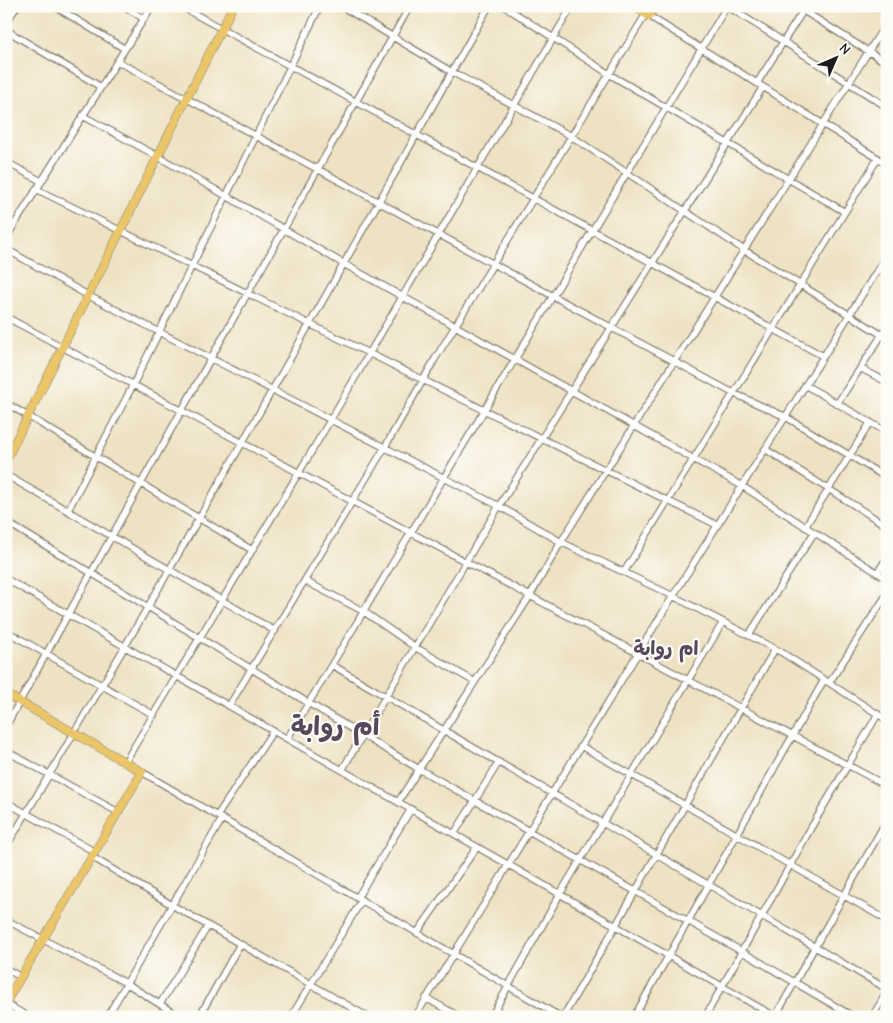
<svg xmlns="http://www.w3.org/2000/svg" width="893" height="1023" viewBox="0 0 893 1023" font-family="'Comic Neue','Playpen Sans Arabic',sans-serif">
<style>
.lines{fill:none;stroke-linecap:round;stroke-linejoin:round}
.minor-casing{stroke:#857f70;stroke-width:8}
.major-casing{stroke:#857f70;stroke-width:9}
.minor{stroke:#fff;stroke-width:5.5}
.major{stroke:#ebc669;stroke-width:8}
.labels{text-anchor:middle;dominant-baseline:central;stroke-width:4.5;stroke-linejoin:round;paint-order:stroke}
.quarter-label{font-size:19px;font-weight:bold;fill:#57485b;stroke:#fdfcf7}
.town-label{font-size:26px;font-weight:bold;fill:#57485b;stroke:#fdfcf7}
</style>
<rect width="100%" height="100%" fill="#fdfcf7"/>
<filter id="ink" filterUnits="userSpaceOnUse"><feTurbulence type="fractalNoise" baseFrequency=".02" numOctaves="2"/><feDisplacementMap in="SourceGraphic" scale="10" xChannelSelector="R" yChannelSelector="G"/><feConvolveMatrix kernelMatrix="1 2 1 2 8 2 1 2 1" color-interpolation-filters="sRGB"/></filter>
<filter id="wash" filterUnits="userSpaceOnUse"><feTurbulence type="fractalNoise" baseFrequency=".0096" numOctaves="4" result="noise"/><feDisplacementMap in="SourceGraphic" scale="20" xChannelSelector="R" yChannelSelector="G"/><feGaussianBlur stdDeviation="1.12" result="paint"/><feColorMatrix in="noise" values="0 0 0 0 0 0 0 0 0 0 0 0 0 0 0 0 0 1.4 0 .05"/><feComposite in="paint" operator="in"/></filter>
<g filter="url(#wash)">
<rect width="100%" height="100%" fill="#eee2c3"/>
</g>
<g filter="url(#ink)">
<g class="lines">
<g class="minor-casing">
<path id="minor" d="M54 6 125 49
M124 6 144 19
M180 6 823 356
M341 6 452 72 571 136 744 250 887 338
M504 6 609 74 845 212
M727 6 887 107
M796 6 887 63
M876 6 887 13
M649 16 887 164
M6 23 17 6
M6 30 101 87
M117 61 733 393 786 417 887 478
M757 83 806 6
M83 116 159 157 344 264 742 486 887 579
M6 162 41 181
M36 189 717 525
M6 238 152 6
M6 249 89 296 499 506 561 542 673 596 781 652 887 720
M6 317 887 786
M860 368 887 382
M805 385 887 432
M6 403 252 550
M837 404 887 327
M765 449 887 526
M6 475 275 631
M68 510 133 385 320 6
M6 522 419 769 741 951 854 1017
M805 527 870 423
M624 572 878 158
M877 573 887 558
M6 579 776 1017
M305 581 363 611 415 647 475 682
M6 631 154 715
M749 635 814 533
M332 665 887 989
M829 683 887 594
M229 706 385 447 435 359 646 14
M6 726 211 358 410 6
M287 739 727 6
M581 746 887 920
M6 751 118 812
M125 762 331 419 572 6
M342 770 499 506 763 87
M142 772 561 1017
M6 802 95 852
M398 802 530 596 561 542 887 22
M217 816 273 731
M454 834 499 762
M6 847C173 570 330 288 489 6
M92 857 172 905 368 1017
M357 898 411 809
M6 920 126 983 180 1017
M417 933 477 847
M6 969 21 977
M426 998 460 1017
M6 1004 29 1017
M160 1004 208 926
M107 1017 222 819
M199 1017 240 944
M291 1017 362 900
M415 1017 673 596 887 255
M491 1017 560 894 723 622
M563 1017 775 649
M634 1017 824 680
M705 1017 812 826 878 714
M775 1017 887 820
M872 1017 887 992"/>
</g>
<g class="major-casing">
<path id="major" d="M633 6 649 16 655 6
M6 460 233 6
M6 694 142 772 6 1002"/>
</g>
<use href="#minor" class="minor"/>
<use href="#major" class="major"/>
</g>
</g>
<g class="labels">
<g class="quarter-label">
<text x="666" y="649">ام روابة</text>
</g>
<g class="town-label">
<text x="335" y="727">أم روابة</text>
</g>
</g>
<rect width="893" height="1023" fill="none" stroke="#fdfcf7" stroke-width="25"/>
<g transform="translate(836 58) rotate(45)" stroke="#fdfcf7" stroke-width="4" paint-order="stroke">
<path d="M0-4L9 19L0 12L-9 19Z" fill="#1c1c1c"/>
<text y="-8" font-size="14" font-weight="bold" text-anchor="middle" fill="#1c1c1c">N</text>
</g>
</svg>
